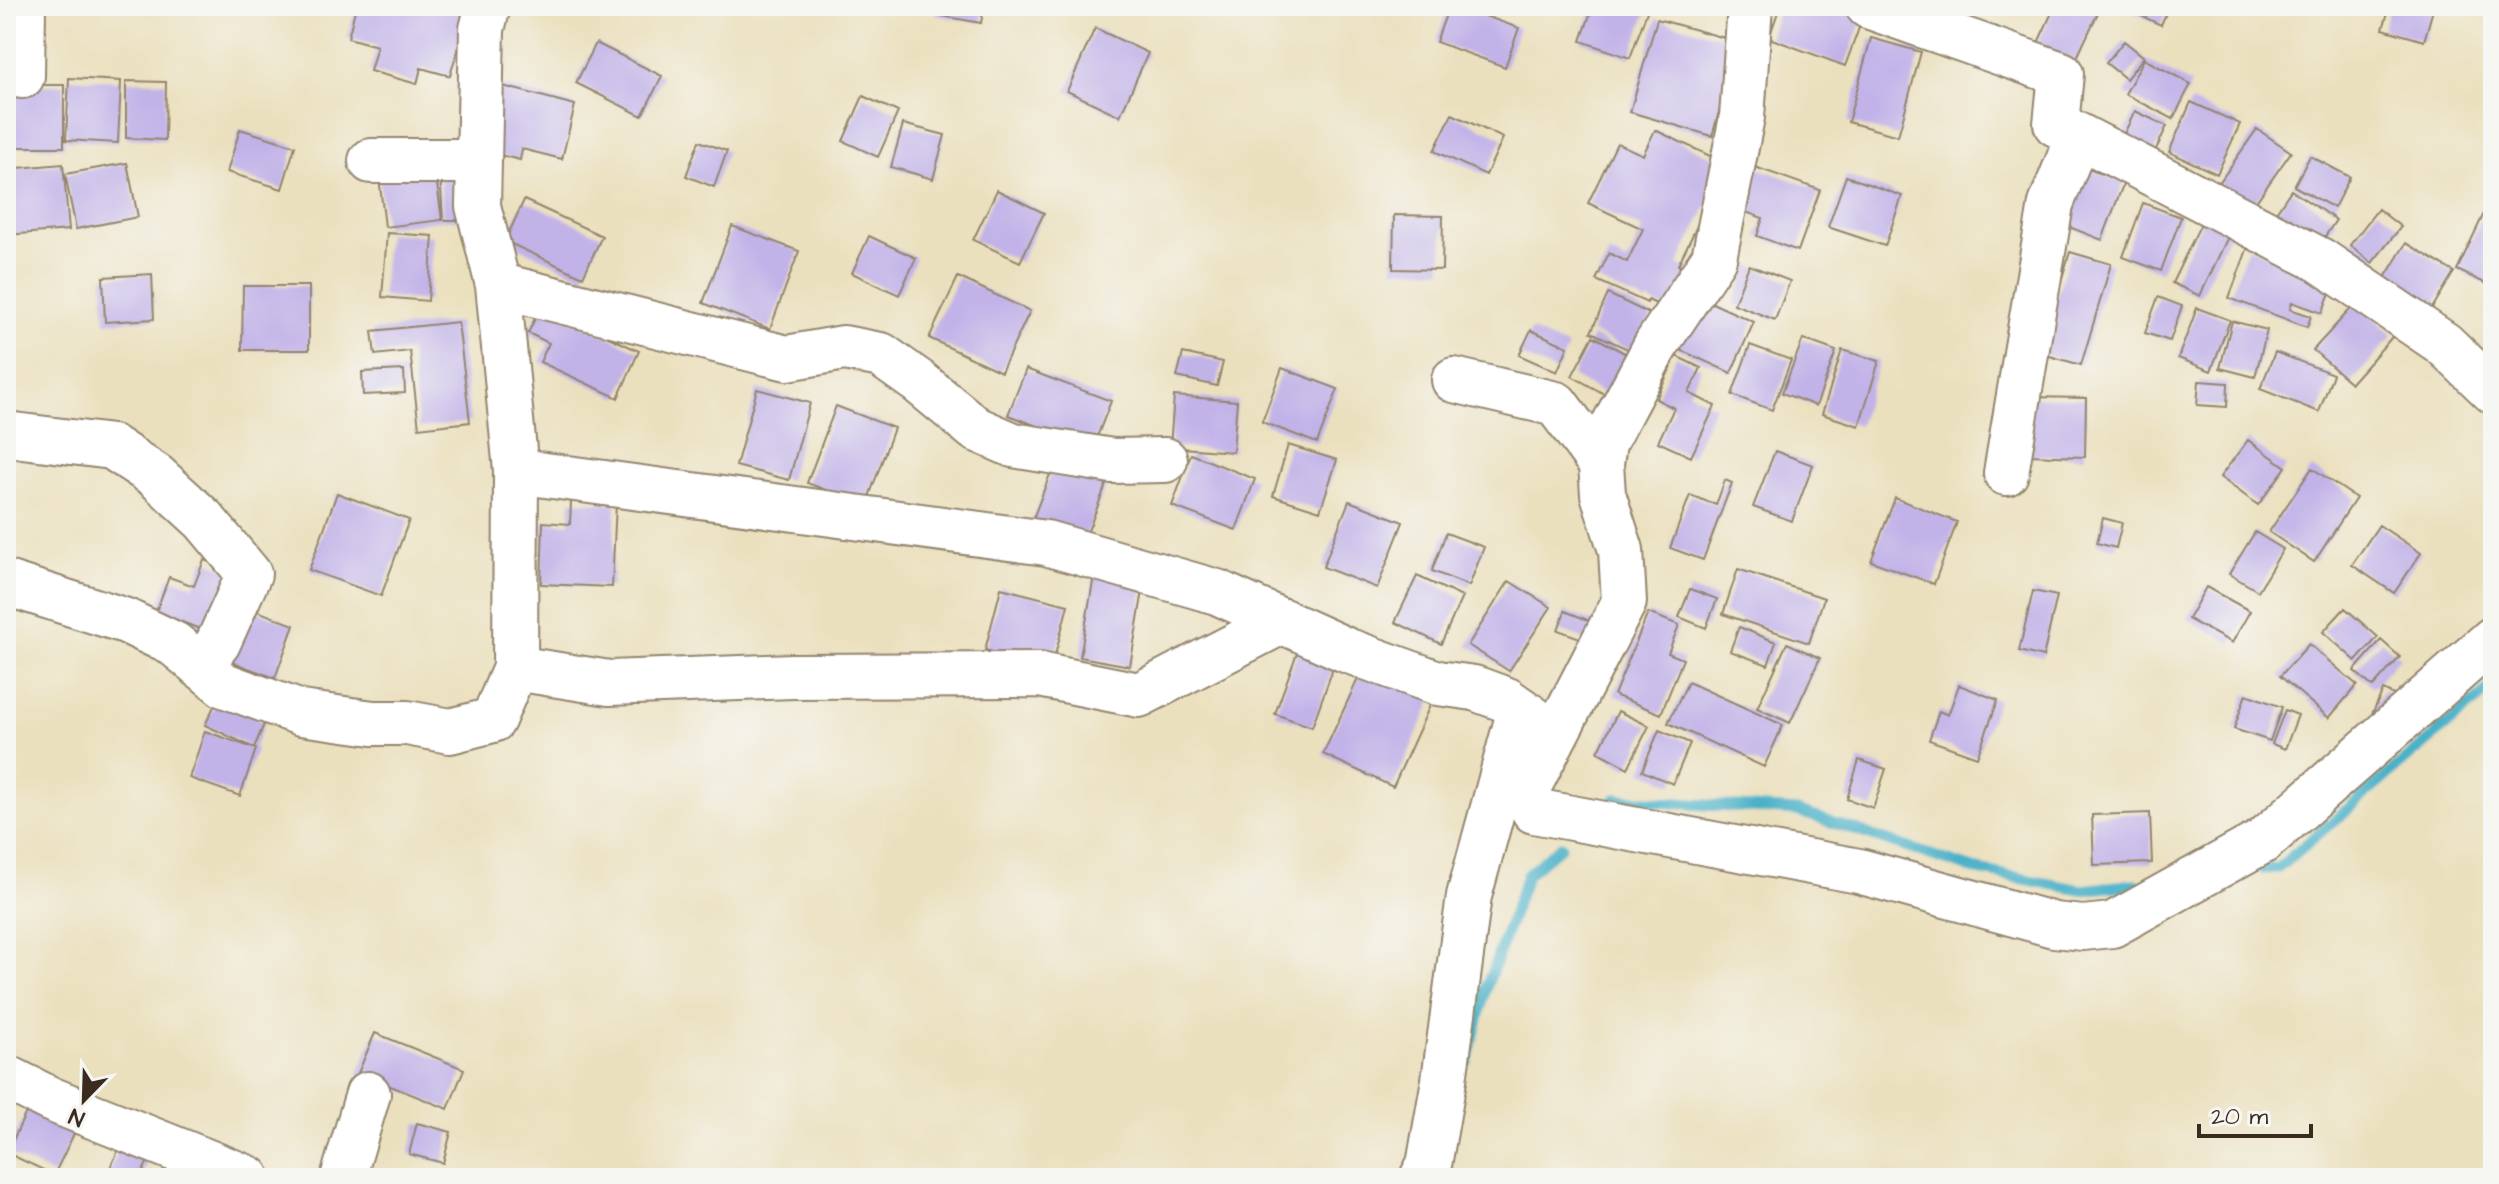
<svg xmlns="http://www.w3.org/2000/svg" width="2499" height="1184" viewBox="0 0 2499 1184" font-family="'Architects Daughter',sans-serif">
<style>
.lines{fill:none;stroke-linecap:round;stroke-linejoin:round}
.stream{stroke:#4ab1c8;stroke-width:11}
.building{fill:#c1b2e8}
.minor-casing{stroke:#93856e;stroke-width:48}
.minor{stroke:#fff;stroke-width:44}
</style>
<rect width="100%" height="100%" fill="#f6f6f2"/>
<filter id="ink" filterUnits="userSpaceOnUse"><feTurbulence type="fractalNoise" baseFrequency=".0125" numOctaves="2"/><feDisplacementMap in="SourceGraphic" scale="16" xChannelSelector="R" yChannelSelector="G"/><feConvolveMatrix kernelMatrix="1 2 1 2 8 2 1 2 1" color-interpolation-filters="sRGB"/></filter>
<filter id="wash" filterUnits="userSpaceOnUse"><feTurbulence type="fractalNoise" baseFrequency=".006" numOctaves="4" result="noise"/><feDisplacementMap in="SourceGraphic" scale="32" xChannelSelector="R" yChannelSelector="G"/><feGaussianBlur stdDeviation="1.8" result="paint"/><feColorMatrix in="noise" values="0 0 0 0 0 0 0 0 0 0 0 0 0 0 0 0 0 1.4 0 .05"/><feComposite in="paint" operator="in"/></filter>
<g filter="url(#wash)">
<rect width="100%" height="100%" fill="#ebe0be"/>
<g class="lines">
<path class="stream" d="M1615 799 1797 811 1973 869 2081 890 2136 884
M2262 869 2278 868 2493 686
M1467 1061 1485 991 1527 875 1561 846"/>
</g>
<g id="blocks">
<path class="building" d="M356 6H470L450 76 421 68 417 84 370 71 377 46 348 38Z
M938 6H984L981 23 936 15Z
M1449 6H1457L1519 28 1505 67 1436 42Z
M1593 6H1649L1630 58 1581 41Z
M1780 6H1834L1863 17 1845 66 1769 38Z
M2055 6H2101L2075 62 2037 45Z
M2128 6H2169L2161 25 2126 9Z
M2390 6H2434L2424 41 2383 29Z
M1657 19 1739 42 1712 136 1630 112Z
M1095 28 1148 53 1120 116 1067 91Z
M1871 38 1921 52 1898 136 1848 122Z
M2124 41 2144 57 2126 79 2106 63Z
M596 43 662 76 642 116 576 83Z
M2144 59 2191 84 2173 119 2125 94Z
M69 78 121 81 118 143 66 140Z
M126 81 166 82 165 140 126 138Z
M13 85H64V147H13Z
M499 85 575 105 562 159 522 149 520 160 483 151Z
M863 96 898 112 878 157 843 141Z
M2191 102 2240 124 2217 174 2169 152Z
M2135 111 2167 126 2152 158 2120 142Z
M1452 114 1503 138 1486 175 1434 151Z
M903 124 945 135 933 179 891 167Z
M240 129 295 146 282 189 227 172Z
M2257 129 2291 152 2253 206 2219 183Z
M1655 130 1727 164 1678 265 1692 272 1673 312 1648 300 1647 303 1596 280 1609 253 1627 262 1643 229 1588 203 1617 143 1643 155Z
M699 141 727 151 714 187 686 176Z
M2310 156 2350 177 2334 208 2294 186Z
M127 163 138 217 76 229 65 174Z
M63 164 69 230 7 235 6 169Z
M1752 166 1820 190 1798 251 1757 236 1763 218 1737 209Z
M2080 166 2124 182 2102 240 2059 223Z
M435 169 442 220 385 227 379 177Z
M460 173 464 220H443L440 174Z
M1846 176 1902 196 1885 246 1828 227Z
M997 190 1044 213 1020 262 973 240Z
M2291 190 2336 220 2315 251 2271 220Z
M524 200 602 236 583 277 505 241Z
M2143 203 2181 217 2161 271 2123 257Z
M2488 205 2493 207V287L2457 270Z
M2378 209 2401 227 2372 263 2350 245Z
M2207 211 2234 224 2200 296 2172 283Z
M1394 215 1443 216 1442 270 1393 269Z
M732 226 799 251 770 329 703 303Z
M387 233 433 236 428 301 382 297Z
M869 236 916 258 899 295 852 273Z
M2406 243 2454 272 2425 320 2377 291Z
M2248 247 2335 280 2322 313 2292 302 2290 309 2311 316 2307 327 2229 298Z
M2070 252 2111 264 2081 365 2039 353Z
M1749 265 1790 281 1775 320 1734 304Z
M152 274 154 319 105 322 103 277Z
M958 277 1030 311 1001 372 929 338Z
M243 286H309V350H242Z
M1608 294 1652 315 1634 352 1591 332Z
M1699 297 1754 322 1731 373 1676 348Z
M2158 297 2182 306 2170 341 2145 333Z
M2357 302 2393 336 2351 383 2313 350Z
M541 306 639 351 618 398 540 362 549 343 528 333Z
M2197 308 2230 320 2211 371 2178 358Z
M2232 321 2267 330 2255 377 2220 368Z
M458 322 470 422 419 428 410 351 375 355 372 331Z
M1531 330 1568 347 1557 372 1519 355Z
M1593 336 1630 356 1608 396 1572 376Z
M1803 339 1836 351 1816 406 1782 393Z
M1750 345 1791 360 1772 410 1732 395Z
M1842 350 1879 361 1859 426 1822 414Z
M2275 352 2333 374 2319 412 2260 389Z
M1183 353 1223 362 1217 386 1177 377Z
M1676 356 1701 368 1689 393 1715 406 1691 457 1658 442 1674 408 1656 399Z
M1282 368 1338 389 1317 443 1262 422Z
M1026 369 1111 401 1093 447 1008 415Z
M404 370 405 393 363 395 362 372Z
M2199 381 2228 383 2227 407 2197 405Z
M757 389 810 403 789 480 736 466Z
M1174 396 1237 401 1233 452 1170 447Z
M2028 397 2086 398 2085 457 2026 455Z
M836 406 894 428 866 505 807 483Z
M2248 440 2286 467 2258 505 2220 477Z
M1288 445 1337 460 1320 511 1273 496Z
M1775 451 1813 465 1792 521 1753 507Z
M1191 454 1255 479 1236 530 1172 506Z
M1057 456 1109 477 1081 549 1029 529Z
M2312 468 2356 498 2314 562 2269 532Z
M1725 480 1732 483 1703 560 1670 548 1690 495 1716 505Z
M337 493 409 520 381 596 309 570Z
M1895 498 1957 522 1934 584 1871 561Z
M571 501 616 503 612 587 541 584 543 522 570 524Z
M1349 501 1403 522 1377 588 1323 567Z
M2103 518 2122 523 2116 548 2097 543Z
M2379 525 2421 553 2394 593 2352 565Z
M2255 532 2283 549 2258 591 2229 574Z
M1446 533 1484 547 1469 586 1432 571Z
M204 560 241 574 218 636 156 612 169 577 194 586Z
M1738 569 1824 598 1809 643 1723 614Z
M1095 570 1145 579 1130 666 1080 657Z
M1417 576 1462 597 1441 644 1395 622Z
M1509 581 1551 607 1509 671 1468 645Z
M2206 587 2250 611 2232 643 2188 619Z
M1001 588 1068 605 1052 667 985 650Z
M1690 589 1717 599 1706 628 1679 617Z
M2033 591 2057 596 2043 657 2019 651Z
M239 604 294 625 275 678 219 657Z
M2345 608 2378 637 2356 661 2323 632Z
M1565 611 1595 623 1588 641 1558 630Z
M1648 613 1679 625 1668 653 1683 659 1661 714 1614 695Z
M1739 627 1776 642 1768 665 1730 651Z
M2381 640 2400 657 2373 687 2354 671Z
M1787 643 1820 658 1790 723 1757 708Z
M2309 644 2357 685 2329 718 2280 676Z
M1298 650 1335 663 1312 727 1275 714Z
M1363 668 1433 699 1393 787 1323 754Z
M1688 682 1783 725 1764 767 1668 723Z
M1959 685 1998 700 1977 757 1929 740 1939 711 1948 715Z
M2383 690 2400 698 2389 722 2372 714Z
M2246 694 2282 707 2270 741 2234 729Z
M217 700 265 722 254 748 205 725Z
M2285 710 2298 715 2285 749 2272 744Z
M1618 711 1649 726 1628 768 1598 752Z
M1659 730 1690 743 1673 784 1642 771Z
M205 731 256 749 240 796 189 778Z
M1859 760 1886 769 1873 808 1847 799Z
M2150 813 2152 863 2094 865 2092 815Z
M375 1033 464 1069 448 1109 358 1073Z
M34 1095 82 1117 54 1175 7 1153Z
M417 1123 451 1132 443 1163 409 1154Z
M124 1137 153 1150 140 1178H106Z"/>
</g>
</g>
<g filter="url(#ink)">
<use href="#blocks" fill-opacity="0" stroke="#93856e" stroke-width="2"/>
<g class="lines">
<g class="minor-casing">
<path id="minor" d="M1750 6 1742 117 1714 258 1656 345 1604 443 1601 464 1603 494 1621 550 1624 602 1525 794 1534 811 1859 871 2054 925 2083 928 2112 925 2263 841 2493 639
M1868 6 2061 74 2056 124 2320 260 2444 344 2493 391
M22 76 23 6
M371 161H479
M498 285 787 358 844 348 881 355 919 382 976 429 1013 445 1112 461 1165 460
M1454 380 1556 404 1601 464
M6 434 112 447 156 476 204 520 249 574 218 643 200 666
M516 471 1046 543 1217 592 1346 650 1438 683 1474 688 1507 700 1555 734
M2006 473 2051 204 2078 136
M6 583 126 621 174 644 224 685 301 713 373 723H407L450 731 493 720 515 668 516 471 498 285 478 206 482 29 488 6
M515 668 609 683 793 676 1039 675 1139 695 1283 621
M6 1077 50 1099 248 1178
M343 1178 368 1094
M1422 1178 1429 1165 1444 1080 1469 896 1520 709"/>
</g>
<use href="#minor" class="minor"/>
</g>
</g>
<rect width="2499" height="1184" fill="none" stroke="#f6f6f2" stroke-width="32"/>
<g transform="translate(84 1100) rotate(203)" stroke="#f6f6f2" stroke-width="6" paint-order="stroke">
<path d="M0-6L14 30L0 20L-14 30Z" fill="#3b2a1e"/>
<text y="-12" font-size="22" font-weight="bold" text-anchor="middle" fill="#3b2a1e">N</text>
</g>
<path d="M2199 1124v12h112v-12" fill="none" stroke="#3b2a1e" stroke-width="4"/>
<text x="2211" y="1124" font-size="24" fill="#3b2a1e" stroke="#f6f6f2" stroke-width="6" paint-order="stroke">20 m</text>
</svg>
